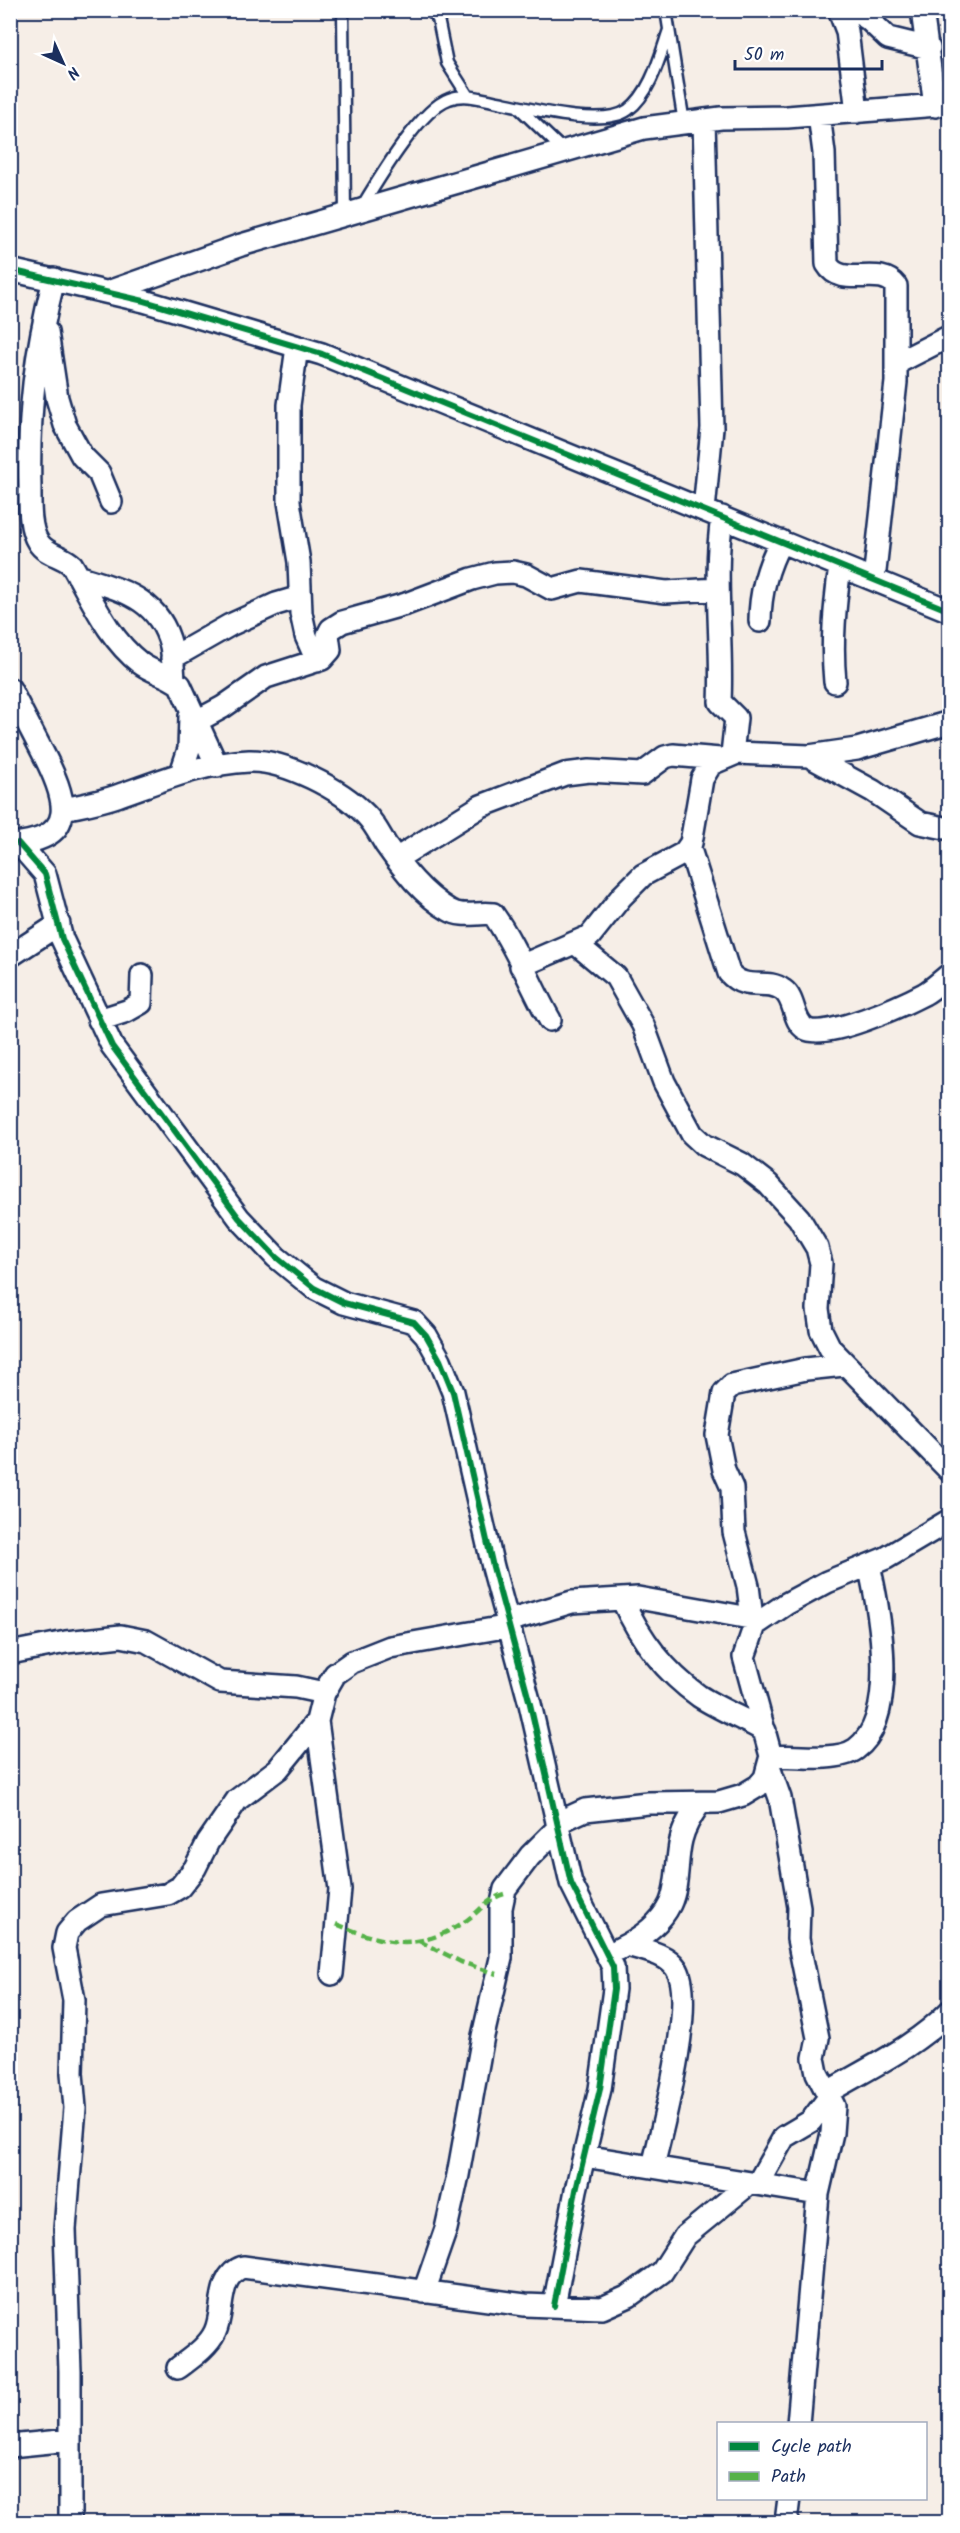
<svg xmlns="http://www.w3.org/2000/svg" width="960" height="2533" viewBox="0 0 960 2533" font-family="Kalam,sans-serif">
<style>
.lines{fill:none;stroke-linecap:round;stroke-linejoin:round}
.service-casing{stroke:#1b2f5e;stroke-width:15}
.minor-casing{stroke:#1b2f5e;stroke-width:26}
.service{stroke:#fff;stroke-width:10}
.minor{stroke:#fff;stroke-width:21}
.quiet{stroke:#55b248;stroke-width:4.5;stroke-dasharray:9 4.5;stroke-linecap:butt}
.cycleway-casing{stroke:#fff;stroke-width:10}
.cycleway{stroke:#00873e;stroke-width:6}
</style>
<rect width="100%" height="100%" fill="#f6eee7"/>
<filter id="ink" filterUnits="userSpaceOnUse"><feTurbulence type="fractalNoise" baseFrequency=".0167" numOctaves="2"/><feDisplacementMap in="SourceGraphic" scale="12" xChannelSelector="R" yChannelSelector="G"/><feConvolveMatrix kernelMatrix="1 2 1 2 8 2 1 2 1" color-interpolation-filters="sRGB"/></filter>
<g filter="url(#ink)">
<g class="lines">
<g class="service-casing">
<path id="service" d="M343 10 345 215
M430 10 438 19 447 63 468 96
M666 10 684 123
M517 106 564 151
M361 208C378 180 420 109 449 99 466 92 485 100 503 103 531 109 603 128 628 110 651 93 660 56 669 30"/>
</g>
<g class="minor-casing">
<path id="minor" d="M839 10 847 31 857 112
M853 10 868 19 888 38 929 48
M922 10 935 106
M819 115 824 153 827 264C842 290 880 264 896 286V382L874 580
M704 120 712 428 704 510
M10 270 144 301 322 354 950 611
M54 279C35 354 28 411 30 488 30 505 29 528 38 542 46 555 62 555 72 565 92 599 108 638 140 663 153 673 169 675 180 685L217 766
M108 292 241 245 644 128 721 118 787 117 950 104
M47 332 57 398 65 425 82 456 99 473 111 502
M297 347 289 405V502L299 562 301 613 306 636 317 661
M897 363 950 336
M722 517C713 578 723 640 720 702L736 718 732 754
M78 576C120 590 159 597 171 646 173 656 173 669 174 679
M760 621C760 592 767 567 781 541
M172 658 230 625 276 604 300 597
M835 682C831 642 835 605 840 566
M10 689C21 710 31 730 42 751 66 797 82 840 10 844
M197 721 223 707 266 677 322 659 330 650 328 635 331 629 342 622 406 604 472 579 495 573 513 572 526 575 552 589 581 581 666 592 718 589
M809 756 873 791 920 823 950 829
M181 773 189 749 190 716
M64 809C82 805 100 802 117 796 161 781 201 763 249 761 285 760 341 789 366 815 374 823 380 835 386 845 403 869 423 895 449 910 462 918 478 912 493 914 516 946 530 985 550 1020
M18 843 45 874 62 939 112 1046 239 1218 276 1257 314 1288 344 1303 414 1322 426 1335 440 1360 453 1392 493 1567 530 1704 571 1883 613 1967 614 1989 600 2089 576 2190 554 2306
M689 846 729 973C747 993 766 977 783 990 796 999 792 1021 806 1029 826 1040 903 1005 924 994 933 989 941 981 950 974
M396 859 481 806 565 774 589 771 642 774 665 757 673 755 720 759
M575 943 616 977 643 1025 664 1082 692 1134 704 1145 742 1164 768 1184 799 1218 817 1248 821 1263 818 1309 821 1330 830 1348 950 1471
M10 956 59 924
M521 966 590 936 622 896 643 875 684 853 691 843 702 779 711 764 737 753 809 756 857 749 950 722
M99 1020 127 1011 141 1003 142 975
M622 1599C639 1637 665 1672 699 1696 719 1709 744 1719 765 1731
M752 1618 748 1586 734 1532 732 1488 724 1470 717 1435 724 1393 732 1385 806 1369 844 1365
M508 1621 572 1602 638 1598 761 1620
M10 1653 66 1642 121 1636 146 1641 220 1682 296 1687 324 1693
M771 1756C793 1756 838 1762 856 1749 900 1717 879 1609 869 1565
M769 1767 780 1798 799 1907 798 1939 818 2038 814 2058 817 2073 834 2106 832 2133 818 2194 798 2424
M557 1823 585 1810 648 1803 719 1802 743 1795 758 1786 765 1778 771 1756 744 1657 755 1625 786 1604 827 1582 886 1558 950 1520
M627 1945C643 1950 666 1953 676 1968 697 1998 662 2129 653 2166
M619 1949C639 1939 660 1925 670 1904 679 1884 676 1860 681 1840 684 1826 692 1814 700 1803
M332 1974 340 1889 317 1721 324 1693 335 1674 352 1662 390 1647 510 1626
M828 2092C870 2067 915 2047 950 2011
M584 2156 818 2194
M758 2183 784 2137 811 2121 830 2096
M424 2292 446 2229 458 2175 483 2036 501 1958V1908L505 1889 530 1856 558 1828
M178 2368C191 2358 208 2347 215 2332 225 2311 216 2276 243 2267L525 2305 602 2308 629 2296 662 2272 685 2236 750 2183
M10 2446 70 2440
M70 2522V2371L65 2229 75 2108 72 2073 74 2000 64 1948 67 1933 77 1921 101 1905 168 1894 180 1887 195 1868 208 1842 237 1800 278 1769 317 1721
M786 2522 789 2498"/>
</g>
<use href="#service" class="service"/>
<use href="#minor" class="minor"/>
<path class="quiet" d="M336 1924C386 1944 418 1953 467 1920 480 1911 487 1899 504 1894
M419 1941 461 1962 497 1974"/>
<g class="cycleway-casing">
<path id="cycleway" d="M10 270 144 301 322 354 950 611
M18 843 45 874 62 939 112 1046 239 1218 276 1257 314 1288 344 1303 414 1322 426 1335 440 1360 453 1392 493 1567 530 1704 571 1883 613 1967 614 1989 600 2089 576 2190 554 2306"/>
</g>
<use href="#cycleway" class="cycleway"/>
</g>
</g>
<rect width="960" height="2533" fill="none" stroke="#fff" stroke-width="36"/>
<rect x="18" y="18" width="924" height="2497" fill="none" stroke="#1b2f5e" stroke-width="2" filter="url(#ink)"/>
<rect x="717" y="2422" width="210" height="78" fill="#ffffff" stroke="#a4acbf" stroke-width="1.5"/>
<rect x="729" y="2442" width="30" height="9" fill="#00873e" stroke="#a4acbf" stroke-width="1.5"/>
<text x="771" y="2452" font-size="18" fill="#1b2f5e">Cycle path</text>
<rect x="729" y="2472" width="30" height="9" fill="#55b248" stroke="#a4acbf" stroke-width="1.5"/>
<text x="771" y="2482" font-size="18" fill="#1b2f5e">Path</text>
<g transform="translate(63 63) rotate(135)" stroke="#ffffff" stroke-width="4.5" paint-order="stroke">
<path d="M0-4.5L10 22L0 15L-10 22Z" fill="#1b2f5e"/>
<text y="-9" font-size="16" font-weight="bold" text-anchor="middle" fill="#1b2f5e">N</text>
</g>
<path d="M735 60v9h147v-9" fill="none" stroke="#1b2f5e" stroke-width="3"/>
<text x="744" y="60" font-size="18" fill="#1b2f5e" stroke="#ffffff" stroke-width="4.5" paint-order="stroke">50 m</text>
</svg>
